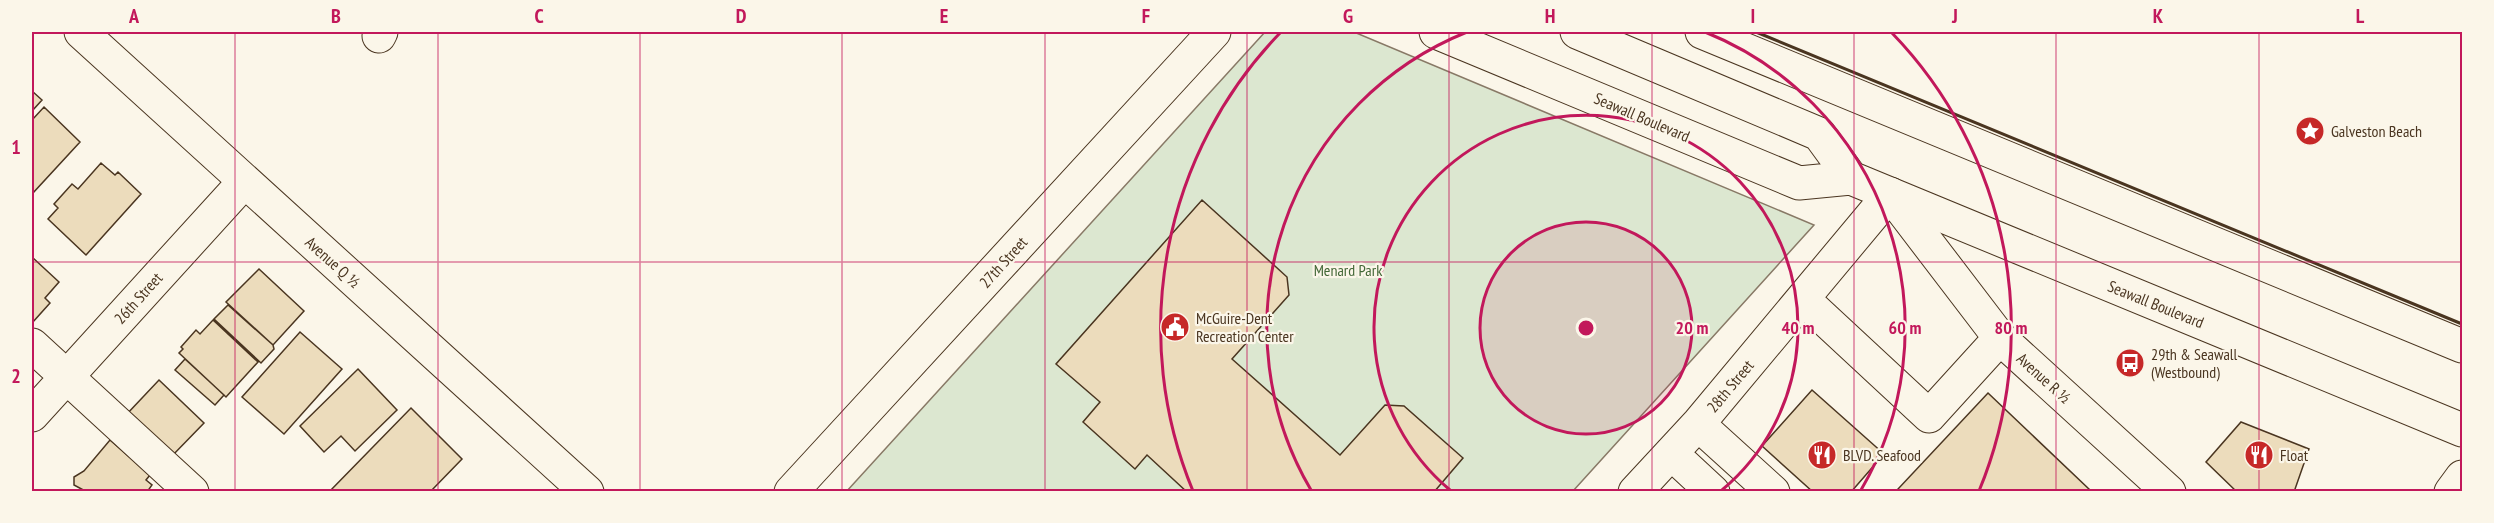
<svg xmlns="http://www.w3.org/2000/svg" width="2494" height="523" viewBox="0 0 2494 523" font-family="'PT Sans Narrow',sans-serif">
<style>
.green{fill:#dce7d0;stroke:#887966;stroke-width:1.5}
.building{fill:#ecdcbc;stroke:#4a3520;stroke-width:1.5}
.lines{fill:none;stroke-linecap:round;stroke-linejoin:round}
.minor-casing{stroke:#4a3520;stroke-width:35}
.major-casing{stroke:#4a3520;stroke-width:35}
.minor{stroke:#fbf6e9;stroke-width:33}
.major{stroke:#fbf6e9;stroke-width:33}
.wall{stroke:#4a3520;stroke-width:3}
.grid{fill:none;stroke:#c2185b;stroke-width:1.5;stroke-opacity:0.55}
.ring{fill:none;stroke:#c2185b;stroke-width:3}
.labels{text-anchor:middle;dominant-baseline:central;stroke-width:4.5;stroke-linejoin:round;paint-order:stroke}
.street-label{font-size:16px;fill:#4a3520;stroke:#fbf6e9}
.poi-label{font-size:16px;fill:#4a3520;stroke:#fbf6e9;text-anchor:start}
.park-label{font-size:16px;fill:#436837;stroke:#fbf6e9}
.centre{fill:#c2185b;stroke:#fbf6e9;stroke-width:3}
.ring-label{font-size:18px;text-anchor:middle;font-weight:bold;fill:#c2185b;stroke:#fbf6e9;stroke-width:4.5;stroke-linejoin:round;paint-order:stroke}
.neatline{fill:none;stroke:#c2185b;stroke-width:2}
.grid-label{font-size:20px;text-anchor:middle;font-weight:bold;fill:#c2185b}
</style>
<rect width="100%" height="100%" fill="#fbf6e9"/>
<path class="green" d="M1265 32H1354L1814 225 1573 491 846 492Z"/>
<path class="building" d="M32 91 42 100 32 111Z
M44 107 80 142 32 194V120Z
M101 163 115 175 118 172 141 194 86 255 48 219 58 208 54 204 72 184 78 189Z
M1202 200 1287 277 1289 295 1232 359 1340 455 1385 405 1404 406 1463 458 1434 492H1187L1147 455 1135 469 1083 422 1100 402 1056 364Z
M32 257 59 282 45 298 50 303 32 323Z
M259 269 304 311 273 345 226 302Z
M228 305 273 345 274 349 261 363 214 319Z
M213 320 258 362 226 397 179 353 183 349 181 347 196 330 200 334Z
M300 332 342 369 284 434 242 397Z
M185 359 224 395 215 405 175 370Z
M358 369 397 410 355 451 341 436 324 452 300 426Z
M159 380 204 423 171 457 126 415Z
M1812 390 1884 454 1851 492H1813L1762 446Z
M1988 393 2090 490 2088 492H1900L1898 489Z
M411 408 462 459 430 492H329Z
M2241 422 2309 449 2294 492H2237L2206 462Z
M110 440 150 475 146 480 152 485 147 492H87L74 485V477L84 471Z"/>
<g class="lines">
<g class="minor-casing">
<path id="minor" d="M81 32 587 492
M1702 32 2462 346
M379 36 381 32
M1803 299 1929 416 2000 338
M32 345 192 492
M32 415 244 182
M1698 424 1773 492
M1671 453 1713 492
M791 492 1214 32
M1635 492 1698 424 1890 194 2000 338 2169 492"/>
</g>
<g class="major-casing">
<path id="major" d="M1436 32 1799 183 1851 178 2462 430
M1577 32 1819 134 1851 178
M2451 492 2462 477"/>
</g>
<use href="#minor" class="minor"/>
<use href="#major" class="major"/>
<path class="wall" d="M1756 32 2462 324"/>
</g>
<path class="grid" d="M235 32V492M438 32V492M640 32V492M842 32V492M1045 32V492M1247 32V492M1449 32V492M1652 32V492M1854 32V492M2056 32V492M2259 32V492M32 262H2462"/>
<circle cx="1586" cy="328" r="106" fill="#c2185b" fill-opacity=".12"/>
<g class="ring">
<circle cx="1586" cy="328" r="106"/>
<path d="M1450 490A212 212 0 1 1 1722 490"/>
<path d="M1311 490A319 319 0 0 1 1467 32M1705 32A319 319 0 0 1 1861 490"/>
<path d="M1193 491A425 425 0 0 1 1280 33M1892 33A425 425 0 0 1 1979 491"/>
</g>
<defs>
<g id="sight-disc" transform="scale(1.5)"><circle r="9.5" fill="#c62828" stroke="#fbf6e9"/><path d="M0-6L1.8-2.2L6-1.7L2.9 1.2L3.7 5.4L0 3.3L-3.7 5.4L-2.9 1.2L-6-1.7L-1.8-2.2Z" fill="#fff"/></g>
<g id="civic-disc" transform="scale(1.5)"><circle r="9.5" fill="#c62828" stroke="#fbf6e9"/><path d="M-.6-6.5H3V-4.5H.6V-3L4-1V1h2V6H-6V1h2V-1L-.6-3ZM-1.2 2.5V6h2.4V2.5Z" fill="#fff"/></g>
<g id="bus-disc" transform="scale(1.5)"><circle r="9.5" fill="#c62828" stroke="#fbf6e9"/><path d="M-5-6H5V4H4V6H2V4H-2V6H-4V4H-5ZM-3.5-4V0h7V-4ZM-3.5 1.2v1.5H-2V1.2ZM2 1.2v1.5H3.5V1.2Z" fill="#fff"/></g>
<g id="restaurant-disc" transform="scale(1.5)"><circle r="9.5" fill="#c62828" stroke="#fbf6e9"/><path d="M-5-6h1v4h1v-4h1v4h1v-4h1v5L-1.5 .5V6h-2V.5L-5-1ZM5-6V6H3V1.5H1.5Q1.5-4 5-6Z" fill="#fff"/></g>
</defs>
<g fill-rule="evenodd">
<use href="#sight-disc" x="2310" y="131"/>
<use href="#civic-disc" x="1175" y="327"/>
<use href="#bus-disc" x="2130" y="363"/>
<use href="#restaurant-disc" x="1822" y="455"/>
<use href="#restaurant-disc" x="2259" y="455"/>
</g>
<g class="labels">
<g class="street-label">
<text transform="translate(1642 117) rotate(23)">Seawall Boulevard</text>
<text transform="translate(333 262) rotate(42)">Avenue Q ½</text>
<text transform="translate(1003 262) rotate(-48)">27th Street</text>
<text transform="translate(138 298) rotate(-48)">26th Street</text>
<text transform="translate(2156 304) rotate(22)">Seawall Boulevard</text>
<text transform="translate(2044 378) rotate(42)">Avenue R ½</text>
<text transform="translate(1730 386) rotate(-50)">28th Street</text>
</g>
<g class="poi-label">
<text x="2331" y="131">Galveston Beach</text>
<text x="1196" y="318">McGuire-Dent<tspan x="1196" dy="18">Recreation Center</tspan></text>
<text x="2151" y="354">29th &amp; Seawall<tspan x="2151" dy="18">(Westbound)</tspan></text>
<text x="1843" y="455">BLVD. Seafood</text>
<text x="2280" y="455">Float</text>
</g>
<g class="park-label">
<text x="1348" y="270">Menard Park</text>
</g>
</g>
<circle cx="1586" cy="328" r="9" class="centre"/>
<g class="ring-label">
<text x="1692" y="334">20 m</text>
<text x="1798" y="334">40 m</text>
<text x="1905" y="334">60 m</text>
<text x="2011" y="334">80 m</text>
</g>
<rect width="2494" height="523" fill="none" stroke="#fbf6e9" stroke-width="66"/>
<rect x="33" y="33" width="2428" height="457" class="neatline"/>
<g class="grid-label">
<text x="134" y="23">A</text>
<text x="336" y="23">B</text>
<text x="539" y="23">C</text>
<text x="741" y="23">D</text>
<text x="944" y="23">E</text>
<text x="1146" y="23">F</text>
<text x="1348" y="23">G</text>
<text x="1550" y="23">H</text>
<text x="1753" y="23">I</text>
<text x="1955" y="23">J</text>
<text x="2158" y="23">K</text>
<text x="2360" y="23">L</text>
<text x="16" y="154">1</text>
<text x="16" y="383">2</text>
</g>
</svg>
